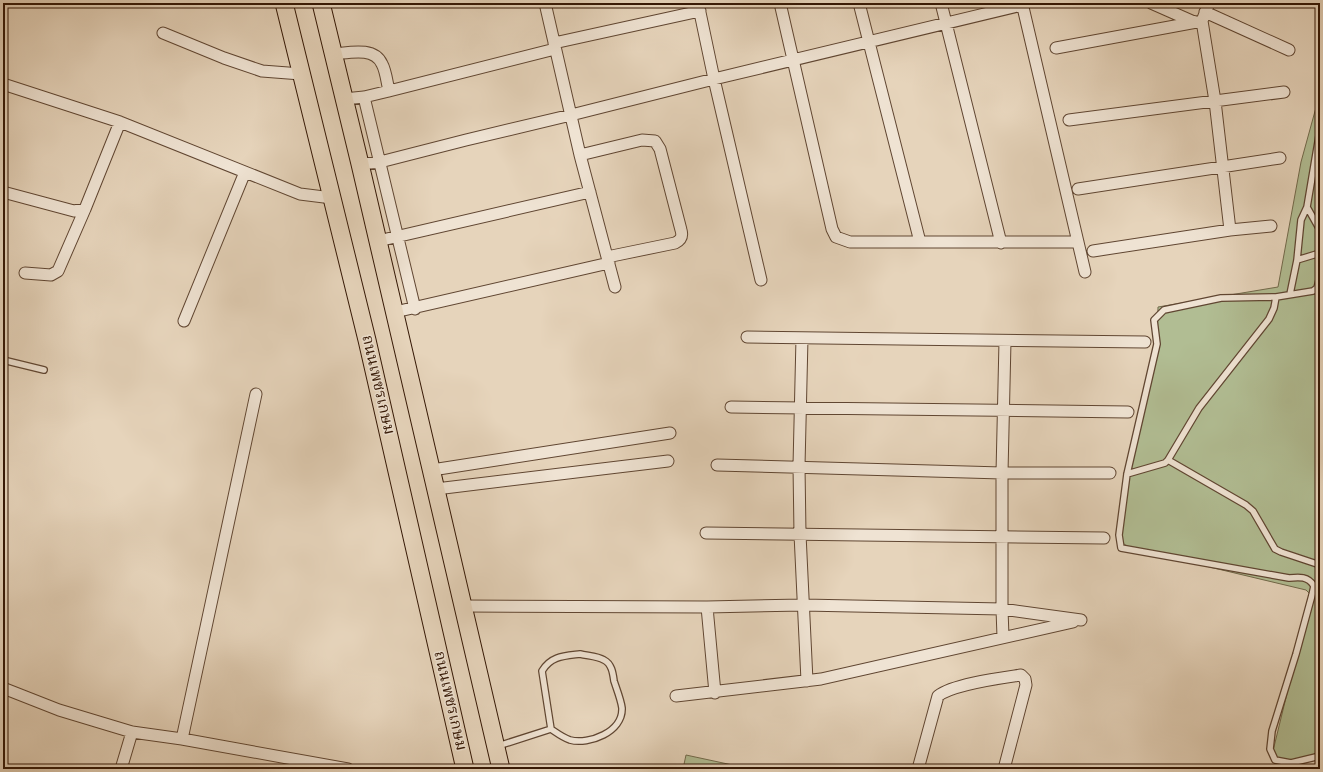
<svg xmlns="http://www.w3.org/2000/svg" width="1323" height="772" viewBox="0 0 1323 772" font-family="'Sorts Mill Goudy','Noto Serif Thai',serif">
<style>
.green{fill:#b1bd93;stroke:#726a4c}
.lines{fill:none;stroke-linecap:round;stroke-linejoin:round}
.service-casing{stroke:#604632;stroke-width:8}
.minor-casing{stroke:#604632;stroke-width:13}
.primary-casing{stroke:#341705;stroke-width:19}
.service{stroke:#efe3d3;stroke-width:5.5}
.minor{stroke:#efe3d3;stroke-width:11}
.primary{stroke:#e6d4bb;stroke-width:17}
.labels{text-anchor:middle;dominant-baseline:central;stroke-width:3;stroke-linejoin:round;paint-order:stroke}
.street-label{font-size:16px;fill:#341705;stroke:#efe3d3}
</style>
<rect width="100%" height="100%" fill="#e6d4bb"/>
<filter id="stains"><feTurbulence type="fractalNoise" baseFrequency=".005" numOctaves="4"/><feColorMatrix values="0 0 0 0 .2 0 0 0 0 .09 0 0 0 0 .02 0 0 0 .5 -.17"/></filter>
<radialGradient id="worn" r=".72"><stop offset=".6" stop-color="#630" stop-opacity="0"/><stop offset="1" stop-color="#630" stop-opacity=".3"/></radialGradient>
<path class="green" d="M1320 93V757L1287 765 1272 755 1311 595 1306 590 1130 548 1121 542 1130 459 1157 344 1158 307 1278 287 1301 162Z
M686 755 751 769H683Z"/>
<g class="lines">
<g class="service-casing">
<path id="service" d="M1320 130 1307 207 1320 230
M1297 260 1320 253
M1320 276 1317 288 1313 291 1276 297 1221 298 1164 310 1154 320 1157 344 1127 474 1119 535 1121 548 1289 578C1299 577 1308 576 1314 586L1312 595 1296 654 1272 731 1270 749 1275 760 1291 763 1320 756
M1290 294 1297 260 1301 220 1307 207
M3 360 44 370
M1168 460 1246 505 1253 511 1275 549 1281 552 1320 565
M1127 474 1165 463 1168 460 1199 408 1269 319 1274 308 1276 297
M580 654C588 656 597 656 604 660 612 664 613 674 614 681 617 690 621 700 622 708 623 732 589 745 570 740 562 737 557 733 551 729L542 671C551 656 564 656 580 654Z
M498 746 551 729"/>
</g>
<g class="minor-casing">
<path id="minor" d="M545 3 580 155 615 287
M698 3 714 79 761 280
M780 3 832 229 836 237 850 242H1078
M859 3 920 242
M941 3 1001 243
M1022 3 1085 272
M1151 3 1194 22
M1209 3 1202 21 1215 101 1230 230
M1205 12 1289 50
M163 33 224 58 262 71 301 74
M554 43 700 11
M1056 48 1202 21
M333 54C348 53 374 46 382 64 386 71 387 83 389 91
M3 84 120 122 300 194 332 198
M364 97 415 309
M344 99 364 97 389 91 555 49
M1069 120 1284 92
M580 155 642 140 655 141 660 149 681 230C683 237 681 240 675 243L607 257
M360 164 380 162 466 140 571 115 714 79 1022 5
M1078 189 1280 158
M3 192 74 211 85 209 120 122
M378 241 590 192
M1093 251 1230 230 1271 226
M25 273 51 275 58 271 85 209
M395 312 609 263
M184 321 245 172
M747 337 1145 342
M802 338 799 466 800 534 807 681
M731 407 1128 412
M717 465 1002 473H1110
M432 470 670 433
M436 489 668 461
M706 533 1104 538
M464 606 707 607 803 605 1002 609 1081 620
M707 607 715 693
M1003 637 1002 609V473L1005 341
M3 688 59 710 132 732 182 739 348 769
M676 696 821 679 1073 622
M182 739 256 394
M121 769 132 732
M918 769 938 696C953 684 1001 678 1021 675L1025 679 1026 685 1004 769"/>
</g>
<g class="primary-casing">
<path id="primary" d="M284 3 367 340 465 769
M321 3 360 164 501 769"/>
</g>
<use href="#service" class="service"/>
<use href="#minor" class="minor"/>
<use href="#primary" class="primary"/>
</g>
<g class="labels">
<g class="street-label">
<text transform="translate(377 385) rotate(77)">ถนนเพชรเกษม</text>
<text transform="translate(449 701) rotate(77)">ถนนเพชรเกษม</text>
</g>
</g>
<rect width="1323" height="772" fill="none" stroke="#e6d4bb" stroke-width="16"/>
<rect x="4" y="4" width="1315" height="764" fill="none" stroke="#341705" stroke-width="2"/>
<rect x="8" y="8" width="1307" height="756" fill="none" stroke="#341705"/>
<rect width="100%" height="100%" filter="url(#stains)"/>
<rect width="100%" height="100%" fill="url(#worn)"/>
</svg>
